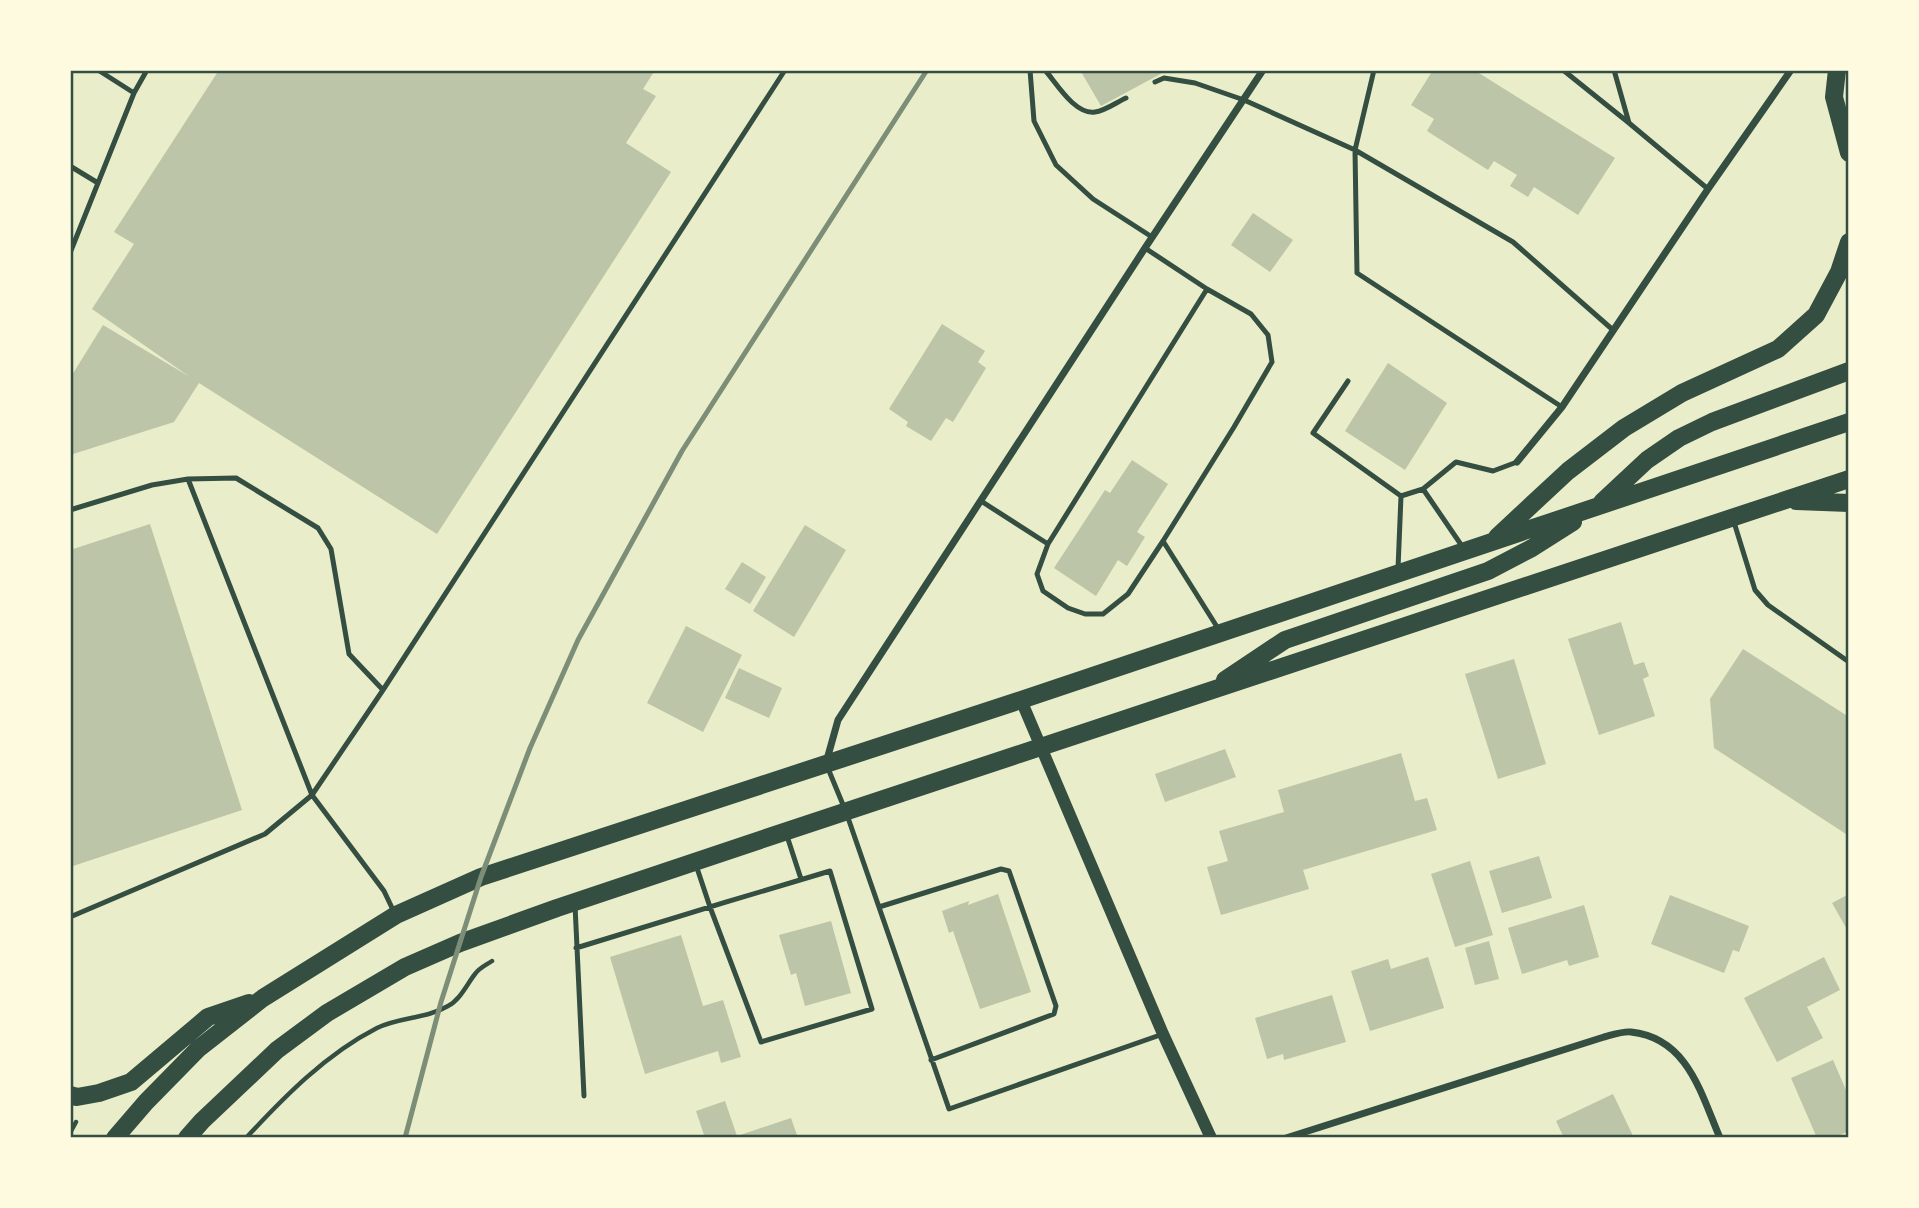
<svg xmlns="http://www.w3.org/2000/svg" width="1919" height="1208" viewBox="0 0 1919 1208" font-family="'Source Sans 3',sans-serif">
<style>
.building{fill:#bcc5a7}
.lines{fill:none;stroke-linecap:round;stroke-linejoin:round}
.path{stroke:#344e41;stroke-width:4.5}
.service{stroke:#344e41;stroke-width:5}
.minor{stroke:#344e41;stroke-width:7}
.tertiary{stroke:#344e41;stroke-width:12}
.primary{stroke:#344e41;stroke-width:18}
.rail{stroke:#7c8e77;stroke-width:5}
.neatline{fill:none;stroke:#344e41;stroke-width:2.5}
</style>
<rect width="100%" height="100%" fill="#e9edc9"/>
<path class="building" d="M219 70H655L643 89 656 96 626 143 671 172 437 534 199 383 174 422 70 455V376L72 375 103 325 190 377 92 309 134 244 114 232Z
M1080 70H1168L1101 106Z
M1433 70H1474L1615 158 1578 215 1534 187 1528 197 1510 186 1517 175 1494 161 1488 170 1427 131 1434 119 1411 105Z
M1253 213 1293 240 1270 272 1231 245Z
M942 324 985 351 978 362 986 368 953 422 946 418 931 441 906 426 908 422 889 409Z
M1388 363 1447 403 1405 470 1345 431Z
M1132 460 1168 484 1137 532 1145 537 1127 566 1118 560 1096 596 1054 568 1105 490 1110 493Z
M150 524 242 810 70 867V550Z
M805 525 846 550 794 637 753 611Z
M742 562 766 577 750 604 725 589Z
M1621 622 1634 665 1644 662 1649 676 1643 679 1655 716 1599 735 1568 639Z
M686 626 742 655 703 732 647 703Z
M1743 649 1849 717V836L1714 748 1710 699Z
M1514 659 1546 764 1498 779 1465 674Z
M739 668 782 688 769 718 725 698Z
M1225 749 1236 777 1165 802 1155 774Z
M1401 753 1415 801 1427 798 1437 830 1303 870 1309 889 1221 915 1207 867 1228 861 1219 831 1284 812 1278 790Z
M1539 856 1552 898 1502 913 1489 871Z
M1470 861 1493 935 1455 947 1431 874Z
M998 894 1031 992 980 1009 953 931 949 933 942 911 969 901 968 905Z
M1849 894V933L1832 903Z
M1670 895 1749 926 1739 952 1733 950 1724 973 1651 944Z
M1584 905 1599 957 1569 966 1567 960 1522 974 1508 928Z
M831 921 851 993 805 1006 796 973 791 975 779 935Z
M681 935 703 1006 723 1000 741 1057 721 1063 718 1051 645 1074 610 957Z
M1489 941 1499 979 1475 985 1465 948Z
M1428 957 1444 1008 1370 1031 1351 971 1388 959 1391 969Z
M1824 957 1840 990 1807 1007 1823 1038 1777 1062 1744 998Z
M1332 995 1346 1042 1284 1060 1283 1054 1267 1059 1255 1018Z
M1833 1060 1849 1097V1131L1833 1138H1817L1791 1078Z
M1613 1094 1634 1138H1564L1556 1121Z
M725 1101 737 1136 791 1118 798 1138H705L696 1111Z"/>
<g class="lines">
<path class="path" d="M70 1133 76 1122
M246 1138C284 1097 326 1054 377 1028 399 1017 426 1019 448 1006 460 1000 467 984 475 974 479 968 486 965 492 961"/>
<path class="service" d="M98 70 134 93
M1030 70 1034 121 1056 165 1093 199 1152 237
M1045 70C1057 84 1075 115 1095 112 1105 111 1117 102 1126 98
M1374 70 1355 150 1513 242 1613 330
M1563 70 1629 123
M1614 70 1629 123 1708 189
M1155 82 1164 78 1195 83 1244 100 1355 150 1357 273 1562 407
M70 166 98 183
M1145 248 1207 289 1251 314 1268 335 1272 362 1234 427 1163 541
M70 253 134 93 147 70
M1348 381 1313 433 1401 496
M188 479 312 795 384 891 394 912
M1423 489 1464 549
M981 501 1048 544 1037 574 1043 591 1068 608 1085 614H1103L1128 594 1163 541 1219 630
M70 510 152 485 188 479 236 478 318 528 331 549 349 654 383 690
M1733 519 1755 590 1768 605 1849 662
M1048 544 1207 289
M1398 569 1401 496 1423 489 1456 462 1493 471 1517 462
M827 766 846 812 949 1109 1163 1034
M787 836 801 879
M575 905 584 1096
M879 907 1001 869 1009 871 1056 1006 1054 1014 931 1060
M70 917 265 834 312 795 383 690 785 70
M576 948C661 922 745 896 830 871L872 1009 761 1042 710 907 696 865"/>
<path class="minor" d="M1517 462 1562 407 1708 189 1791 70
M826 763 838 720 1145 248 1263 70
M1286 1138 1604 1037C1612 1035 1623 1031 1631 1032 1688 1038 1701 1094 1720 1138"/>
<path class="tertiary" d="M1021 700 1163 1034 1211 1138"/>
<path class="primary" d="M1837 70 1834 97 1849 153
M1796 501 1849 503
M1602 502 1647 460 1679 438 1712 422 1849 371
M1497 537 1568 471 1624 428 1682 393 1778 349 1816 315 1839 272 1849 242
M1225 680 1285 640 1488 571 1532 548 1573 522
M70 1095 77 1097 99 1093 131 1082 208 1017 249 1003
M115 1138 146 1102 198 1049 263 998 396 915 481 877 1021 700 1849 422
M187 1138 202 1121 277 1050 327 1013 405 967 460 943 557 908 763 839 1849 479"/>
<path class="rail" d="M405 1138 441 1002 481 877 530 748 578 640 682 451 927 70"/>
</g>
<rect width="1919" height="1208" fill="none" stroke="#fefae0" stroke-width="144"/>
<rect x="72" y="72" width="1775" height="1064" class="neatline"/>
</svg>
